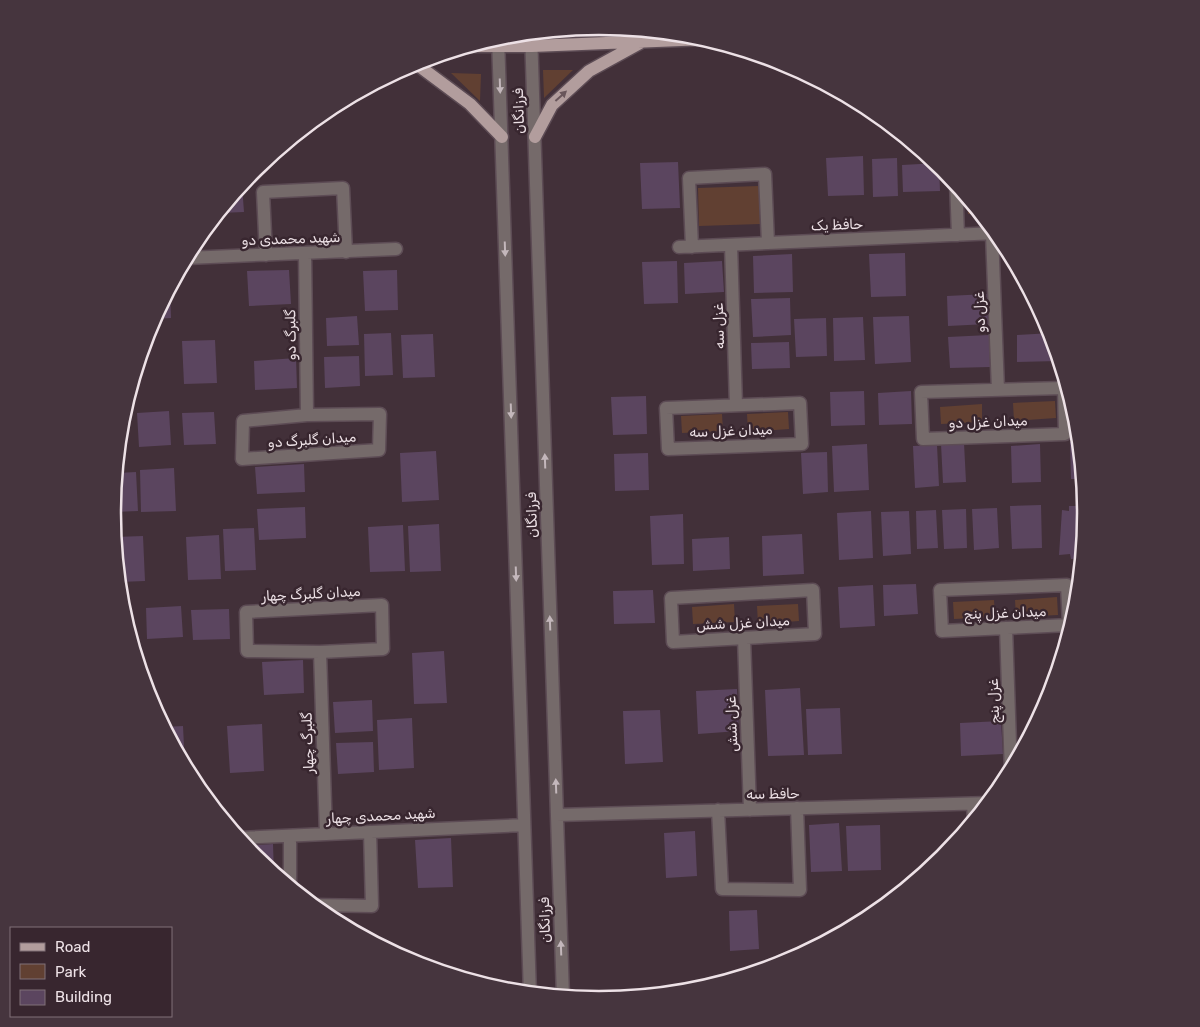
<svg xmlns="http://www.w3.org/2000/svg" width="1200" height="1027" viewBox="0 0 1200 1027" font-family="Rubik,'Noto Sans Arabic',sans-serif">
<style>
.green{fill:#614032}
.building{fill:#5b455f}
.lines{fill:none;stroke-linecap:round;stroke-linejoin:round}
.minor-casing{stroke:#5d4c55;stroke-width:15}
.major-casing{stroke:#5d4c55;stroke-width:15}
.minor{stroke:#756a6a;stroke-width:12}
.major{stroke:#b29d9d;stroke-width:12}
.oneway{fill:#c3b7bb}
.oneway2{fill:#69565b}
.labels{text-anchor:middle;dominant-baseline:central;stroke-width:5;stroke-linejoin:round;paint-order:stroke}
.street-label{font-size:14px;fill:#ede1e6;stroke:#38262f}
.rim{fill:none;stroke:#ede1e6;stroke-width:2.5}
</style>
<rect width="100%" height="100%" fill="#423039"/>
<path class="green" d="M543 70H573L544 98Z
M451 73 481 74 480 101Z
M759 186 760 224 699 226 698 188Z
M967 196 981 214H968Z
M1055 401 1056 418 1014 421 1013 403Z
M982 404V422L941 424 940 407Z
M788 412 789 429 748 432 747 414Z
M722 414 723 431 682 433 681 416Z
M1057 597 1058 615 1016 617 1015 600Z
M994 600 995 617 954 619 953 602Z
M734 604 735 622 693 624 692 607Z
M798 604 799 621 758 624 757 606Z"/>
<path class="building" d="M863 156 864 195 828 196 826 158Z
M897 158 898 196 873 197 872 159Z
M678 162 680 208 642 209 640 163Z
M938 163 939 165 940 191 903 192 902 165Z
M242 185 244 212 220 213 230 200Z
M905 253 906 296 871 297 869 254Z
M792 254 793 292 754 293 753 256Z
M677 261 678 303 644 304 642 262Z
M722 261 724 292 685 294 684 263Z
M1019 268 1030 289H1019Z
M289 270 291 304 249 306 247 271Z
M397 270 398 310 365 311 363 271Z
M170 290 171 318 154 319Z
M987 294 988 324 948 326 947 296Z
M790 298 791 335 753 337 751 299Z
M357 316 359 345 327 346 326 318Z
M909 316 911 362 875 364 873 317Z
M863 317 865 360 834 361 833 318Z
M826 318 827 356 796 357 794 319Z
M391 333 393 375 365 376 364 334Z
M1052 333 1058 352V361L1017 362V335Z
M433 334 435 377 403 378 401 335Z
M989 335 990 367 950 368 948 337Z
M215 340 217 383 184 384 182 341Z
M789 342 790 368 752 369 751 343Z
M359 356 360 386 325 388 324 357Z
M296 358 297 388 255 390 254 361Z
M137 368 139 387 131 388Z
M864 391 865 425 831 426 830 392Z
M911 391 912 424 879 425 878 393Z
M646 396 647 434 613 435 611 397Z
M169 411 171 445 139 447 137 413Z
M214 412 216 444 184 445 182 413Z
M1070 442H1080L1084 479H1071Z
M964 443 966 482 943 483 941 444Z
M867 444 869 490 834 492 832 446Z
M1040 444 1041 482 1012 483 1011 446Z
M937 445 939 486 915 488 913 446Z
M436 451 439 500 402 502 400 453Z
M827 452 828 492 803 494 801 453Z
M648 453 649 490 615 491 614 454Z
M304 464 305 492 257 494 255 467Z
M174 468 176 511 141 512 140 470Z
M136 472 138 511 114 512 117 473Z
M1041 505 1042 548 1012 549 1010 506Z
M1069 506H1086L1087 514 1083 558 1071 559 1070 554 1059 555 1062 510 1069 511Z
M305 507 306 538 259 540 257 509Z
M997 508 999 548 974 550 972 509Z
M966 509 967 548 944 549 942 510Z
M936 510 938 548 917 549 916 511Z
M871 511 873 558 839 560 837 513Z
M909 511 911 554 883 556 881 512Z
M683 514 684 564 652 565 650 516Z
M439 524 441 571 410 572 408 526Z
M403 525 405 571 370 572 368 527Z
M254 528 256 570 225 571 223 529Z
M802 534 804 574 763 576 762 536Z
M219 535 221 579 188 580 186 537Z
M143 536 145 581 119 582 115 537Z
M729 537 730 569 693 571 692 539Z
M916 584 918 614 884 616 883 585Z
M873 585 875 626 840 628 838 587Z
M653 590 655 623 614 624 613 591Z
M181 606 183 637 147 639 146 608Z
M229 609 230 639 193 640 191 610Z
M444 651 447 703 414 704 412 653Z
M303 660 304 693 264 695 262 662Z
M800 688 804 755 768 756 765 690Z
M737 689 739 731 698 734 696 691Z
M372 700 373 731 335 733 333 702Z
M840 708 842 754 808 755 806 709Z
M660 710 663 762 625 764 623 711Z
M412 718 414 768 379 770 377 720Z
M1001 721 1003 754 961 756 960 723Z
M262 724 264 771 230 773 227 726Z
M183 726 185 766 164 727Z
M373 742 374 772 338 774 336 743Z
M839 823 842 871 811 872 809 825Z
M880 825 881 870 848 871 846 826Z
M695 831 697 876 666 878 664 833Z
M451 838 453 887 418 888 415 840Z
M273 844 274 874 255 858 245 846Z
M757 910 759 949 730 951 729 911Z"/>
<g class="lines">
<g class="minor-casing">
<path id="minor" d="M531 33 563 997
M498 38 530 994
M956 182 958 235
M992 234 998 390
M731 245 736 405
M679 247 997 233
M692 247 689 178 765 174 768 243
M305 253 307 415
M266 255 263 192 343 188 346 252
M187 258 396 249
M1064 388 1065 434 923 439 921 392Z
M800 403 802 444 668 449 666 408Z
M380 414 379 450 242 459 243 421 307 415Z
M1067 585 1069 625 942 631 940 590Z
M813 590 815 634 673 642 671 598Z
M382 605 383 649 320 652 247 651 246 612Z
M1006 628 1011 773
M744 638 750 810
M320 652 326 834
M973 804 974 822
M718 810 722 889 800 890 797 808
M557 815 990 803
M290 836V887
M239 838 524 825
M313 905 372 906 370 832"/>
</g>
<g class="major-casing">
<path id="major" d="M471 46H532L706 39
M415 63 470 104 502 137
M535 137 552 105 589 71 640 43"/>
</g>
<use href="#minor" class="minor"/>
<use href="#major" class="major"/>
</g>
<defs><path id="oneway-solid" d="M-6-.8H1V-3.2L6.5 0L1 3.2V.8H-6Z" transform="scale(1.25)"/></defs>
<g class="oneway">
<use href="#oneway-solid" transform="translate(500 86) rotate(88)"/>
<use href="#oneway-solid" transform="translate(505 249) rotate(88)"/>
<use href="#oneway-solid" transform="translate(511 411) rotate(88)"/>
<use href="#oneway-solid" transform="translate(545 461) rotate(-92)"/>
<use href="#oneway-solid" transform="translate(516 574) rotate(88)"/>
<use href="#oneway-solid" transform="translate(550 623) rotate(-92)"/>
<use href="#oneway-solid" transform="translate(556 786) rotate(-92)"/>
<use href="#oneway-solid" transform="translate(561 948) rotate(-92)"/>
</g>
<use class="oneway2" href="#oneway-solid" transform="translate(561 96) rotate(-42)"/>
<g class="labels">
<g class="street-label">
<text transform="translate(519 111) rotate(-92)">فرزانگان</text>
<text transform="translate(837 225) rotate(-2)">حافظ یک</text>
<text transform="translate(291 239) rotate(-2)">شهید محمدی دو</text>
<text transform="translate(980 312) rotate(-92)">غزل دو</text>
<text transform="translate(719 326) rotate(-92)">غزل سه</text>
<text transform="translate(291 335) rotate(-91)">گلبرگ دو</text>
<text transform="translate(988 422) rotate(-2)">میدان غزل دو</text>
<text transform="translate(731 431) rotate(-2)">میدان غزل سه</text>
<text transform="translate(312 440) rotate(-4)">میدان گلبرگ دو</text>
<text transform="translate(532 515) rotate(-92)">فرزانگان</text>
<text transform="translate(311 594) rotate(-3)">میدان گلبرگ چهار</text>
<text transform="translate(1005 613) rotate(-2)">میدان غزل پنج</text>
<text transform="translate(743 623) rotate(-3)">میدان غزل شش</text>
<text transform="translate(994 701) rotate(-92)">غزل پنج</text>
<text transform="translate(732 724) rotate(-92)">غزل شش</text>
<text transform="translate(308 743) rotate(-92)">گلبرگ چهار</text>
<text transform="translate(773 794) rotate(-1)">حافظ سه</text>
<text transform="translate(381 816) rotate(-3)">شهید محمدی چهار</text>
<text transform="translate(545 920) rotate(-92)">فرزانگان</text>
</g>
</g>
<path d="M0 0H1200V1027H0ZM121 513a478 478 0 1 1 956 0a478 478 0 1 1-956 0Z" fill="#46353e" fill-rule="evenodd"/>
<path class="rim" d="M121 513a478 478 0 1 1 956 0a478 478 0 1 1-956 0Z"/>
<rect x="10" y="927" width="162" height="90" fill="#38262f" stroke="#807178"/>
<rect x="20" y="943" width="25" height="8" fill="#b29d9d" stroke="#807178"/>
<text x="55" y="952" font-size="15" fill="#ede1e6">Road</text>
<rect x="20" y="964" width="25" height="15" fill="#614032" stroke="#807178"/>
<text x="55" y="977" font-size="15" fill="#ede1e6">Park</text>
<rect x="20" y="990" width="25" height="15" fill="#5b455f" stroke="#807178"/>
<text x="55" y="1002" font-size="15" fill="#ede1e6">Building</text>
</svg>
